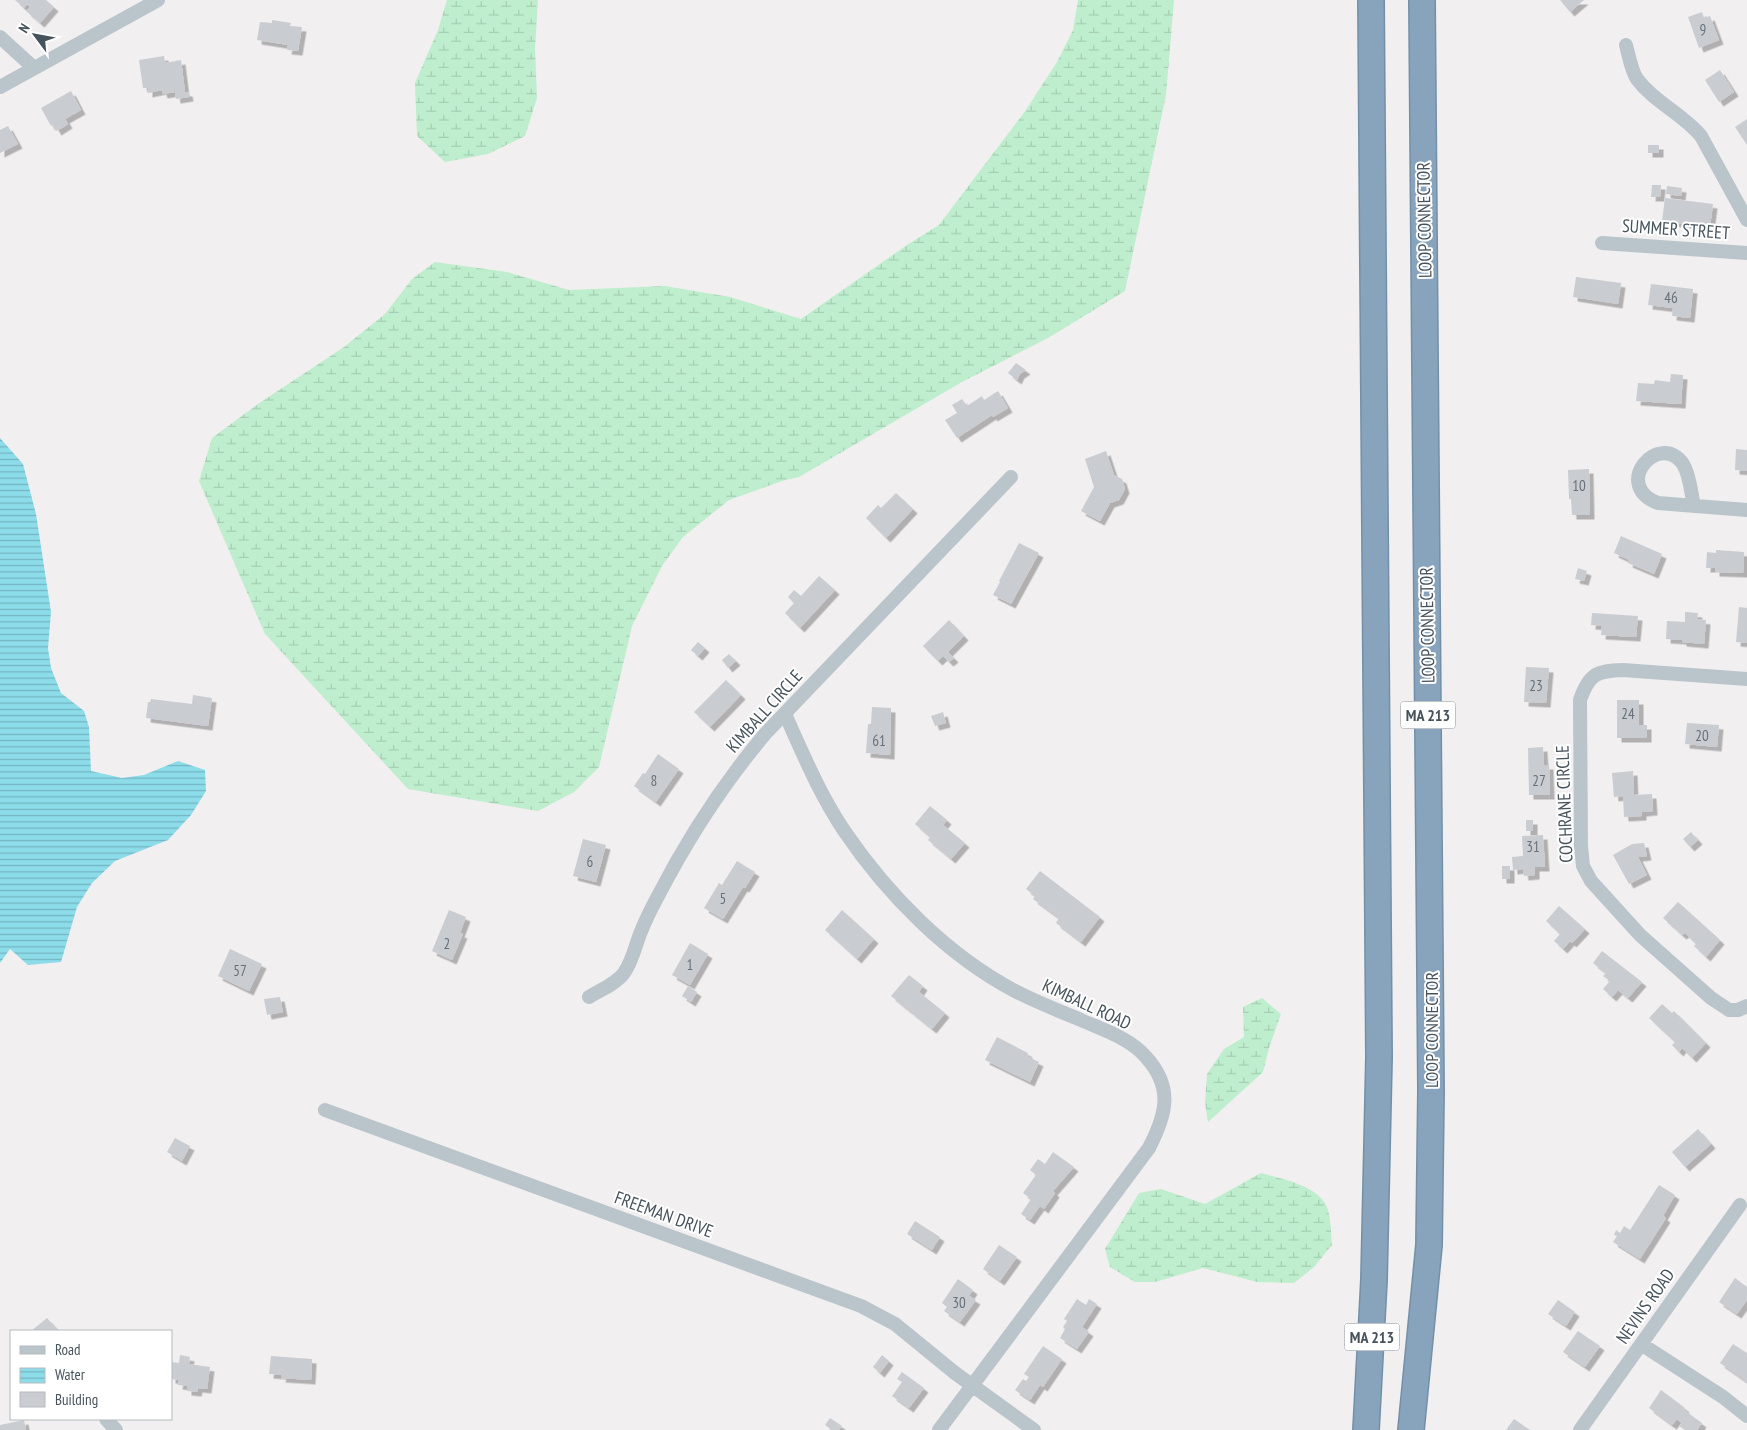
<svg xmlns="http://www.w3.org/2000/svg" width="1747" height="1430" viewBox="0 0 1747 1430" font-family="'PT Sans Narrow',sans-serif">
<style>
.wetland{fill:url(#wetland-marsh)}
.water{fill:url(#water-rules)}
.building{fill:#c9ccd1;filter:url(#shadow)}
.lines{fill:none;stroke-linecap:round;stroke-linejoin:round}
.highway-casing{stroke:#7390a8;stroke-width:28}
.street{stroke:#bac4cb;stroke-width:14}
.highway{stroke:#87a4bc;stroke-width:25}
.labels{text-anchor:middle;dominant-baseline:central;stroke-width:4;stroke-linejoin:round;paint-order:stroke}
.number-label{font-size:15px;fill:#687179}
.shield{fill:#fff;stroke:#7e878d;stroke-width:1}
.shield-label{font-size:16px;font-weight:bold;fill:#47535c}
.street-label{font-size:18px;fill:#47535c;stroke:#fff}
</style>
<defs>
<pattern id="wetland-marsh" width="20" height="14" patternUnits="userSpaceOnUse" patternTransform="scale(1.25)"><rect width="20" height="14" fill="#beeecd"/><path d="M1 5h8M5 5V1M11 12h8M15 12V8" fill="none" stroke="#a5ceb2"/></pattern>
<pattern id="water-rules" width="6" height="5" patternUnits="userSpaceOnUse" patternTransform="scale(1.25)"><rect width="6" height="5" fill="#8cdcea"/><path d="M0 2.5h6" fill="none" stroke="#74b5c1"/></pattern>
<filter id="shadow"><feDropShadow dx="4.5" dy="4.5" stdDeviation="0" flood-color="#0004"/></filter>
</defs>
<rect width="100%" height="100%" fill="#f1efef"/>
<path class="wetland" d="M447 0H538L535 49 537 98 525 136 488 154 445 162 417 136 415 83 438 30Z
M1078 0H1174L1166 95 1125 291 1048 338 962 382 799 477 782 481 729 500 683 537 662 566 632 626 599 767 574 792 538 811 408 789 265 634 199 481 212 438 258 404 344 347 385 314 412 279 435 262 507 272 569 290 665 286 730 297 801 319 907 245 939 225 1026 110 1057 62 1073 30Z
M1262 998 1281 1014 1269 1048 1263 1072 1208 1122 1205 1103 1207 1074 1224 1049 1244 1037 1243 1007Z
M1261 1173C1282 1179 1322 1186 1328 1210 1331 1221 1331 1234 1332 1245L1314 1267 1294 1283 1257 1282 1203 1268 1155 1282H1135L1110 1267 1105 1249 1139 1193 1161 1189 1205 1204Z"/>
<path class="water" d="M0 438 23 464 36 514 51 612 48 648 51 668 61 693 84 711 89 727 91 771 122 778 144 775 178 761 205 770 206 791 191 815 168 840 115 861 92 883 77 907 61 962 28 965 10 949 0 963Z"/>
<path class="building" d="M15 0H46L54 7 40 23 26 11 30 7 27 4 24 8Z
M1560 0H1584L1570 12Z
M1702 12 1704 18 1710 16 1719 40 1699 48 1688 17Z
M272 20 291 23 290 26 302 27 298 51 287 50 288 45 257 40 260 22 272 23Z
M164 56 165 63 181 60 185 92H188L189 97 176 99 175 92 163 94 162 90 148 93V88H143L139 60Z
M1720 70 1734 92 1719 102 1705 80Z
M71 91 81 110 65 119 68 124 57 131 53 124 51 126 41 108Z
M1747 119V145L1735 127Z
M8 126 18 144 0 153V130Z
M1648 145H1659V153H1648Z
M1652 185H1661L1660 197H1651Z
M1667 186 1682 188 1681 196 1666 194Z
M1665 198 1713 204 1710 227 1662 221Z
M1576 277 1621 283 1618 304 1573 297Z
M1651 284 1693 289 1690 318 1672 316 1673 308 1648 305Z
M1016 363 1026 370 1020 374 1017 380 1008 373Z
M1671 374 1683 375 1681 404 1636 401 1638 383 1654 384 1655 380 1670 382Z
M998 391 1008 408 993 417 992 415 957 438 945 420 957 413 952 405 962 399 967 406 982 396 984 400Z
M1736 449 1747 450V471L1735 470Z
M1106 451 1114 475 1122 479 1125 489 1119 500 1110 503 1100 521 1081 511 1094 487 1085 459Z
M1589 469 1590 515H1572L1571 499H1569L1568 470Z
M896 493 913 509 886 538 866 518 878 505 881 508Z
M1621 536 1662 554 1654 574 1628 563 1629 560 1614 553Z
M1019 543 1039 553 1011 604 993 595 1000 582 999 581Z
M1716 550 1744 552 1743 573 1715 572V568H1706L1707 552 1716 553Z
M1578 568 1587 571 1584 581 1575 579Z
M819 576 835 590 800 628 785 613 794 603 788 597 794 590 801 596Z
M1739 607 1747 608V643L1736 642Z
M1685 612 1698 613 1697 619 1706 620 1704 644 1682 642V640L1666 639 1667 621 1685 622Z
M1592 613 1638 616 1636 637 1601 635 1602 626 1591 625Z
M949 620 964 636 948 652 954 658 949 662 943 656 938 661 923 646Z
M698 642 705 648 698 656 691 650Z
M729 654 736 661 728 668 722 660Z
M1526 667 1549 668 1546 703 1524 702Z
M726 680 741 695 710 727 694 712Z
M193 695 212 698 208 726 146 718 148 702H150L151 699 192 704Z
M1617 700H1639V725H1647V738H1617Z
M872 707 891 708 890 755 866 753 868 724H871Z
M943 712 946 723 935 726 931 716Z
M1687 723 1719 725 1717 747 1685 744Z
M1543 747 1544 765H1549L1550 795H1529L1528 748Z
M658 754 679 769 656 802 634 786 643 773 645 774Z
M1633 771 1634 795 1652 794 1653 811 1642 812V816L1624 817 1623 796 1614 797 1612 773Z
M930 806 947 820 943 825 965 843 951 859 928 840 930 837 915 824Z
M1526 820H1533V831H1526Z
M1691 832 1698 840 1690 847 1683 839Z
M1543 835 1545 867H1535V875L1524 876 1523 869 1513 870 1512 857 1523 856 1522 836Z
M583 839 606 845 596 882 573 876Z
M1644 843 1647 856 1638 857 1647 875 1629 884 1613 855 1632 844Z
M737 861 755 872 745 888 743 887 723 919 704 908 719 883 722 885Z
M1502 866H1510V879H1502Z
M1040 871 1100 917 1081 942 1056 923 1059 918 1033 899 1035 896 1026 889Z
M1678 902 1720 940 1706 957 1694 946 1696 944 1685 933 1682 935 1663 918Z
M1559 906 1585 929 1572 943 1570 941 1563 949 1554 941 1560 934 1546 921Z
M449 910 466 917 460 933 463 934 452 960 432 951Z
M842 910 874 939 857 959 825 930Z
M690 943 708 954 690 985 672 975Z
M230 949 262 964 249 991 218 976Z
M1602 951 1642 982 1628 998 1618 990 1612 997 1603 989 1610 981 1603 976 1606 973 1593 963Z
M909 975 923 986 919 992 945 1013 932 1029 891 996Z
M688 986 697 992 691 1002 682 996Z
M280 997 283 1012 267 1015 264 999Z
M1662 1004 1672 1013 1674 1011 1706 1043 1692 1058 1682 1048 1679 1052 1672 1045 1675 1042 1649 1018Z
M997 1037 1028 1053 1027 1056 1039 1062 1030 1082 985 1060Z
M1698 1129 1711 1144 1685 1167 1672 1152Z
M175 1138 190 1146 182 1161 167 1152Z
M1053 1152 1074 1167 1053 1191 1055 1193 1044 1209 1040 1206 1030 1220 1021 1214 1031 1199 1023 1193 1036 1175 1030 1170 1038 1159 1045 1164Z
M1659 1185 1675 1195 1663 1216 1666 1218 1640 1259 1613 1242 1617 1236 1614 1235 1616 1230 1620 1233 1624 1226 1630 1230Z
M915 1221 940 1237 932 1250 907 1234Z
M999 1245 1017 1257 1000 1281 983 1269Z
M1735 1278 1747 1287V1300L1737 1314 1719 1302Z
M958 1279 973 1290 969 1296 976 1300 960 1322 944 1311 947 1307 942 1303Z
M1077 1299 1086 1305 1089 1299 1097 1304 1082 1327 1089 1332 1077 1349 1060 1338 1065 1329 1063 1327 1067 1321 1064 1319Z
M1558 1300 1575 1312 1566 1326 1548 1314Z
M47 1318 59 1331H31Z
M1578 1331 1600 1346 1585 1367 1563 1352Z
M1733 1344 1747 1353V1382L1720 1363Z
M1043 1346 1062 1359 1043 1387 1040 1385 1030 1400 1015 1390 1023 1379 1026 1381 1029 1377 1024 1374Z
M180 1355 190 1357 189 1364 210 1367 207 1389 198 1388 197 1392 187 1391V1386L178 1385 179 1380 171 1379V1362L179 1363Z
M882 1355 889 1361 880 1373 873 1367Z
M271 1356 312 1359 311 1380 281 1378 282 1375 269 1374Z
M902 1372 924 1388 909 1408 892 1396 902 1382 897 1379Z
M1661 1390 1685 1408 1684 1410 1702 1423 1697 1430H1685L1679 1426 1682 1423 1677 1419 1672 1425 1649 1408Z
M830 1418 842 1426 839 1430H832L825 1425Z
M1514 1419 1530 1430H1506Z
M24 1420 26 1430H0V1425Z"/>
<g class="lines">
<g class="highway-casing">
<path id="highway" d="M1366 1430 1374 1280 1379 1057 1371 0
M1411 1430 1429 1245 1431 1091 1422 0"/>
</g>
<path class="street" d="M0 37 34 68
M1626 45C1629 56 1631 70 1637 79 1654 102 1683 114 1701 136L1747 220
M0 87 158 0
M1602 243 1747 253
M1694 506C1691 493 1690 475 1683 464 1659 430 1611 485 1658 503L1747 510
M1747 679 1623 670C1596 671 1589 674 1580 700L1581 846 1583 866 1591 881 1640 935 1711 998 1729 1010H1738L1747 1006
M785 714C803 754 820 795 845 832 888 895 947 955 1015 991 1036 1002 1059 1011 1081 1020 1103 1030 1130 1038 1146 1057 1174 1088 1166 1115 1149 1148L939 1430
M589 997C600 990 616 984 624 973 632 962 635 947 640 934 645 921 651 909 658 896 688 838 723 784 765 734L1011 477
M325 1110 861 1306 895 1324 955 1373 1034 1430
M1641 1344 1723 1397 1747 1416
M106 1419 116 1430
M1580 1430 1740 1205"/>
<use href="#highway" class="highway"/>
</g>
<g class="labels">
<g class="number-label">
<text x="1703" y="29">9</text>
<text x="1671" y="297">46</text>
<text x="1579" y="485">10</text>
<text x="1536" y="685">23</text>
<text x="1628" y="713">24</text>
<text x="1702" y="735">20</text>
<text x="879" y="740">61</text>
<text x="654" y="780">8</text>
<text x="1539" y="780">27</text>
<text x="1533" y="846">31</text>
<text x="590" y="861">6</text>
<text x="723" y="898">5</text>
<text x="447" y="943">2</text>
<text x="690" y="964">1</text>
<text x="240" y="970">57</text>
<text x="959" y="1302">30</text>
</g>
<g class="shield">
<rect x="1400.5" y="701.5" width="55" height="27" rx="4"/>
<rect x="1344.5" y="1323.5" width="55" height="27" rx="4"/>
</g>
<g class="shield-label">
<text x="1428" y="715">MA 213</text>
<text x="1372" y="1337">MA 213</text>
</g>
<g class="street-label">
<text transform="translate(1424 220) rotate(-91)">LOOP CONNECTOR</text>
<text transform="translate(1676 229) rotate(4)">SUMMER STREET</text>
<text transform="translate(1427 625) rotate(-91)">LOOP CONNECTOR</text>
<text transform="translate(764 711) rotate(-48)">KIMBALL CIRCLE</text>
<text transform="translate(1564 804) rotate(-92)">COCHRANE CIRCLE</text>
<text transform="translate(1087 1004) rotate(25)">KIMBALL ROAD</text>
<text transform="translate(1431 1030) rotate(-90)">LOOP CONNECTOR</text>
<text transform="translate(664 1214) rotate(20)">FREEMAN DRIVE</text>
<text transform="translate(1645 1306) rotate(-55)">NEVINS ROAD</text>
</g>
</g>
<rect x="10" y="1330" width="162" height="90" fill="#ffffff" stroke="#b5babe"/>
<rect x="20" y="1346" width="25" height="8" fill="#bac4cb" stroke="#b5babe"/>
<text x="55" y="1355" font-size="15" fill="#47535c">Road</text>
<rect x="20" y="1368" width="25" height="15" fill="url(#water-rules)" stroke="#b5babe"/>
<text x="55" y="1380" font-size="15" fill="#47535c">Water</text>
<rect x="20" y="1392" width="25" height="15" fill="#c9ccd1" stroke="#b5babe"/>
<text x="55" y="1405" font-size="15" fill="#47535c">Building</text>
<g transform="translate(35 35) rotate(302)" stroke="#ffffff" stroke-width="4" paint-order="stroke">
<path d="M0-4L9 19L0 12L-9 19Z" fill="#47535c"/>
<text y="-8" font-size="14" font-weight="bold" text-anchor="middle" fill="#47535c">N</text>
</g>
</svg>
